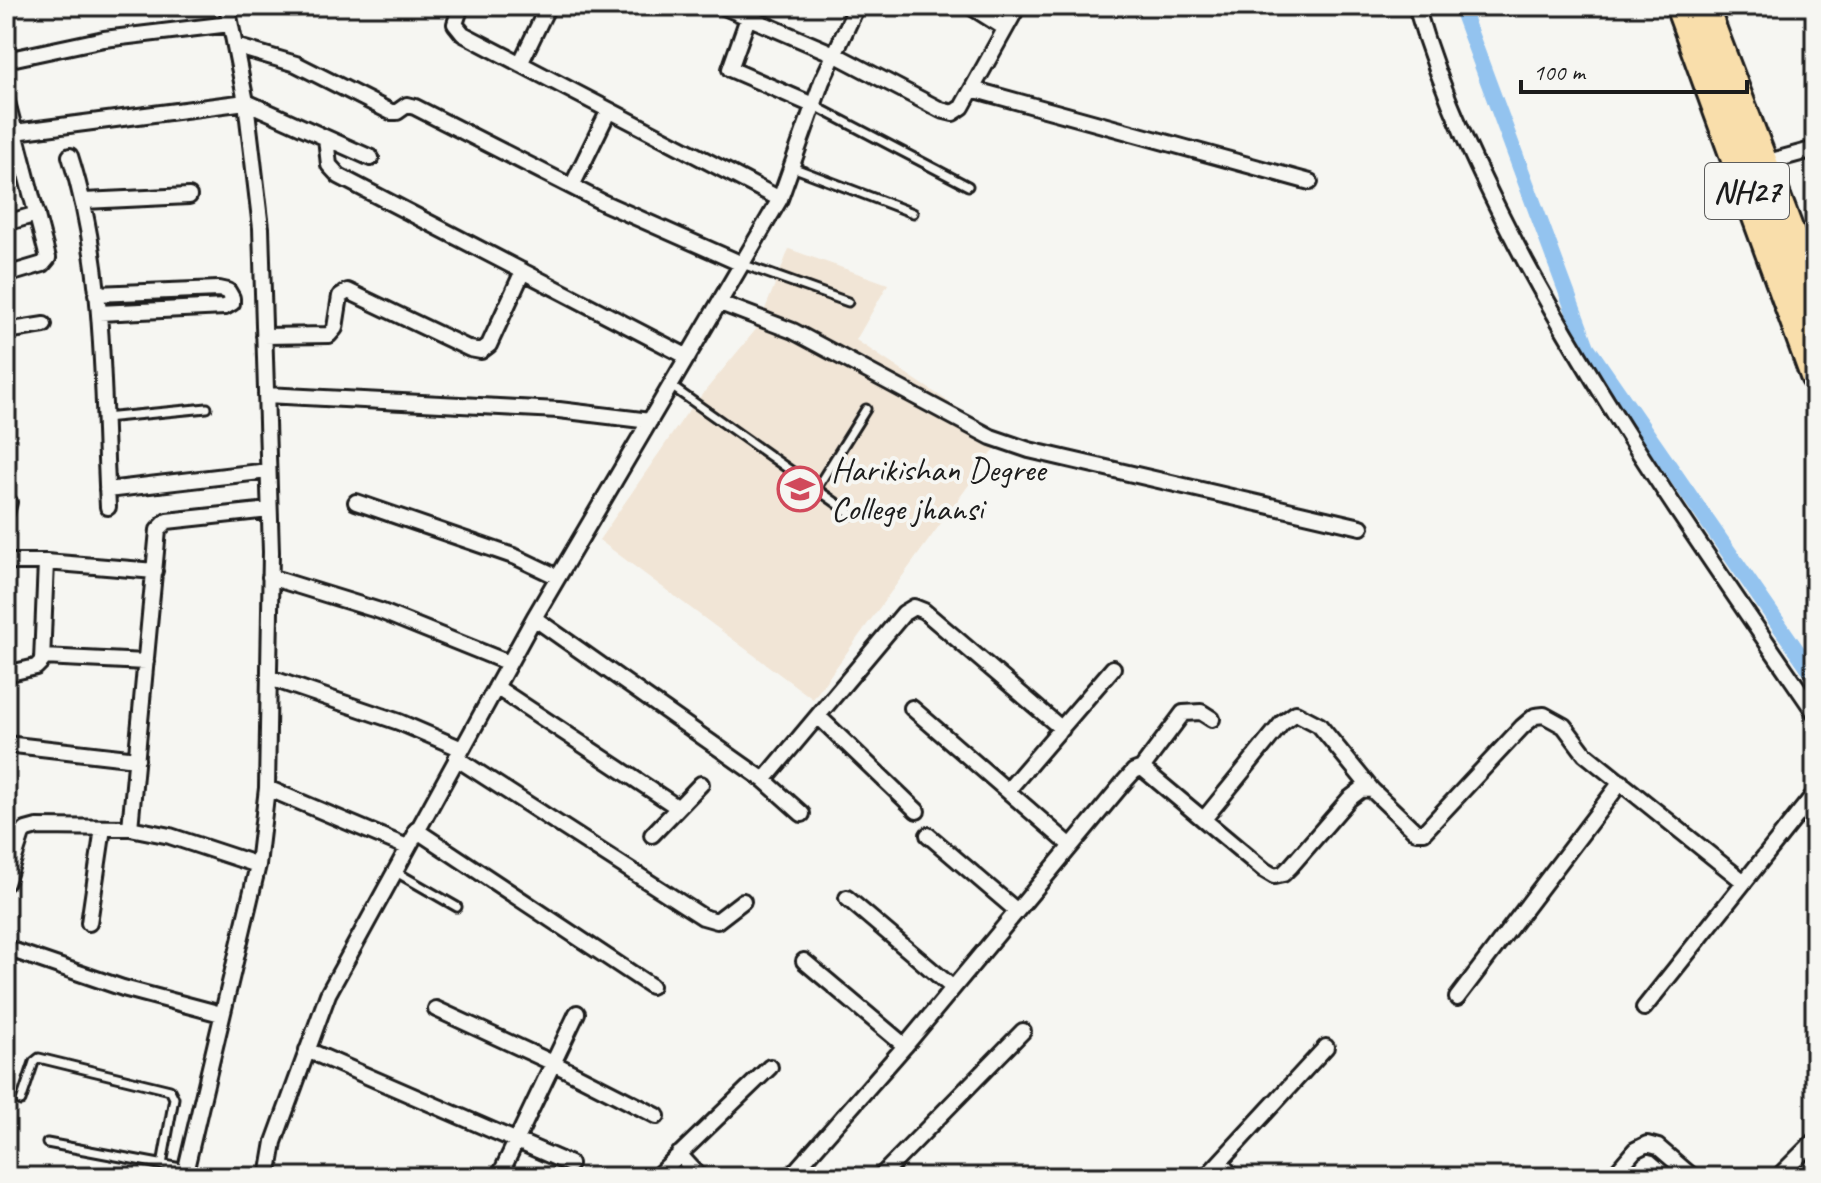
<svg xmlns="http://www.w3.org/2000/svg" width="1821" height="1183" viewBox="0 0 1821 1183" font-family="Caveat,sans-serif">
<style>
.built{fill:#f1e5d6}
.lines{fill:none;stroke-linecap:round;stroke-linejoin:round}
.canal{stroke:#93c3ef;stroke-width:16}
.lane-casing{stroke:#1c1c1c;stroke-width:13}
.street-casing{stroke:#1c1c1c;stroke-width:20}
.highway-casing{stroke:#1c1c1c;stroke-width:34}
.lane{stroke:#f6f6f2;stroke-width:7}
.street{stroke:#f6f6f2;stroke-width:14}
.highway{stroke:#f9deab;stroke-width:28}
.labels{text-anchor:middle;dominant-baseline:central;stroke-width:8;stroke-linejoin:round;paint-order:stroke}
.shield{fill:#f6f6f2;stroke:#5d5d5c;stroke-width:2}
.shield-label{font-size:32px;font-weight:bold;fill:#1c1c1c}
.poi-label{font-size:34px;fill:#1c1c1c;stroke:#f6f6f2;text-anchor:start}
</style>
<rect width="100%" height="100%" fill="#f6f6f2"/>
<filter id="ink" filterUnits="userSpaceOnUse"><feTurbulence type="fractalNoise" baseFrequency=".0125" numOctaves="2"/><feDisplacementMap in="SourceGraphic" scale="16" xChannelSelector="R" yChannelSelector="G"/><feConvolveMatrix kernelMatrix="1 2 1 2 8 2 1 2 1" color-interpolation-filters="sRGB"/></filter>
<g filter="url(#ink)">
<path class="built" d="M789 249 888 284 856 340 1003 438 813 699 599 540 686 414 758 327Z"/>
<g class="lines">
<path class="canal" d="M1460 6 1587 347 1815 677"/>
<g class="lane-casing">
<path id="lane" d="M815 106 968 186
M792 167 913 213
M742 264 848 302
M671 386 852 514
M104 418 207 408
M816 489 866 409
M396 872 457 907
M21 1101 34 1062 39 1058 170 1090 174 1098 162 1165
M47 1143 186 1169"/>
</g>
<g class="street-casing">
<path id="street" d="M461 6 455 24 463 34 780 199
M722 6 834 54 941 110 953 113 962 107 1018 6
M970 6 1005 28
M1416 6C1442 96 1482 180 1526 263 1611 420 1714 565 1815 713
M6 8 12 6
M748 18 730 69 815 106
M235 46 296 64 391 112H397L407 105 415 107 604 203 742 264
M6 60 104 39 230 24
M520 64 548 6
M972 89 1310 182
M6 98 48 258 43 264 6 275
M15 132 246 102 371 158
M326 138 329 165 339 176 688 357
M70 156C106 268 102 390 108 507
M1764 163 1815 149
M6 170 24 166
M572 186 609 110
M84 201 189 196
M6 223 37 214
M96 294 219 289 228 291 232 298V303L225 307 99 313
M720 303 793 331 991 437 1029 450 1361 527
M6 331 44 325
M264 336 329 335 335 328 340 296 348 291 470 349 481 351 489 345 523 271
M266 395 559 410 650 421
M107 490 268 471
M356 502 516 557 558 577
M6 513 9 502
M6 562H46L155 571
M270 577 380 611 509 663
M534 618 764 780 802 814
M43 657 146 662
M6 674 36 667 42 661 46 562
M270 678 399 722 462 749
M496 687 677 807
M912 708 1071 846
M818 716 917 811
M6 744 137 759
M456 758 703 917 717 921 743 901
M1142 768 1183 713 1201 712 1212 719
M764 780 904 613 914 607 924 611 1062 729
M267 788 407 847
M1008 790 1113 668
M1204 819 1282 723 1296 713 1319 725 1372 790
M130 828 158 530 167 521 269 510
M416 830 651 986
M652 835 701 784
M928 835 1017 911
M6 883 22 834 26 830 37 827 130 828 170 836 258 865
M847 898 953 988
M89 923 103 828
M6 948 123 988 221 1014
M804 961 905 1046
M1457 998 1621 782
M1644 1008 1815 793
M436 1009 553 1063 657 1116
M307 1050 570 1164
M679 1154 700 1177
M1220 1162 1233 1177
M184 1177 258 865 267 788 271 552 261 228 246 102 227 6
M268 1177 274 1142 328 994 534 618 780 199 822 81 857 6
M499 1177 577 1013
M656 1177 770 1067
M790 1177 905 1046 1125 781 1134 771 1142 768 1264 870 1274 876 1283 874 1291 866 1349 799 1362 789 1372 790 1416 832H1424L1522 727 1535 716 1544 715 1564 726 1585 754 1744 882
M880 1177 1023 1031
M1206 1177 1326 1047
M1612 1177 1635 1150 1647 1144 1658 1147 1693 1177
M1778 1177 1815 1140"/>
</g>
<g class="highway-casing">
<path id="highway" d="M1680 6 1815 376
M1703 6 1815 299"/>
</g>
<use href="#lane" class="lane"/>
<use href="#street" class="street"/>
<use href="#highway" class="highway"/>
</g>
</g>
<defs>
<g id="university-ring" transform="scale(2.3)"><circle r="9.5" fill="#f6f6f2" stroke="#d1495b" stroke-width="1.5"/><path d="M0-5L7-2L0 1L-7-2ZM-4 1L0 2.5L4 1V4Q0 6-4 4Z" fill="#d1495b"/></g>
</defs>
<g fill-rule="evenodd">
<use href="#university-ring" x="800" y="489"/>
</g>
<g class="labels">
<rect class="shield" x="1705" y="163" width="84" height="56" rx="6"/>
<g class="shield-label">
<text x="1747" y="191">NH27</text>
</g>
<g class="poi-label">
<text x="831" y="469">Harikishan Degree<tspan x="831" dy="39">College jhansi</tspan></text>
</g>
</g>
<rect width="1821" height="1183" fill="none" stroke="#f6f6f2" stroke-width="32"/>
<rect x="16" y="16" width="1789" height="1151" fill="none" stroke="#1c1c1c" stroke-width="3" filter="url(#ink)"/>
<path d="M1521 80v12h226v-12" fill="none" stroke="#1c1c1c" stroke-width="4"/>
<text x="1533" y="80" font-size="24" fill="#1c1c1c" stroke="#f6f6f2" stroke-width="6" paint-order="stroke">100 m</text>
</svg>
